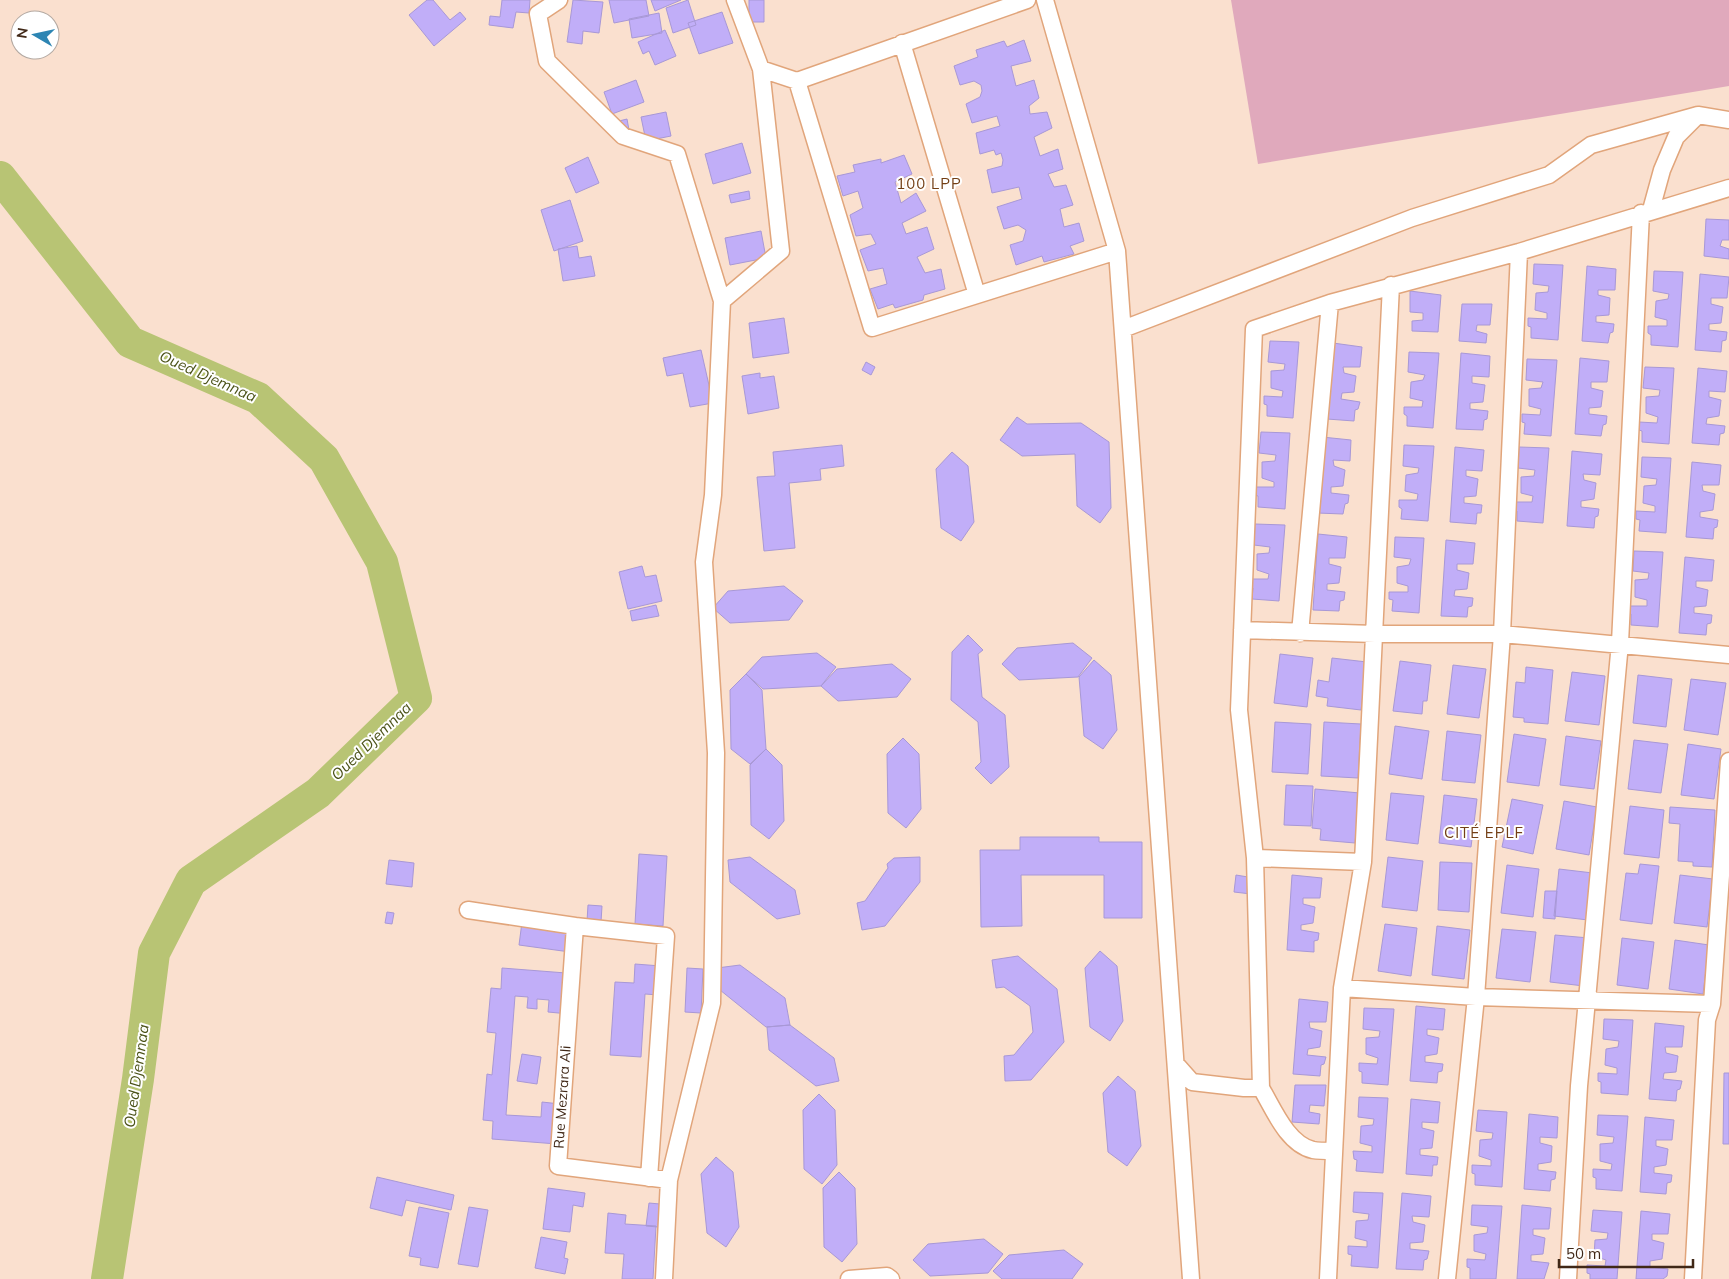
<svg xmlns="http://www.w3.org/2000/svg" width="1729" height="1279" viewBox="0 0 1729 1279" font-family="Mulish,sans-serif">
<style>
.green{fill:#e0a9bc}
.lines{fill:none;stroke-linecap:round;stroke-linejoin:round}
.river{stroke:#b8c474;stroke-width:32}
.building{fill:#c1aef8;stroke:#a898d6}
.minor-casing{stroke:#e1a57b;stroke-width:19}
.minor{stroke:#fff;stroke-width:16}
.labels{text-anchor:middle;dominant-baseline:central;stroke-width:4;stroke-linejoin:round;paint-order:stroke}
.street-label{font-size:14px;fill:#402817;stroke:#fff}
.neighbourhood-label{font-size:15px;letter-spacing:1px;fill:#733f15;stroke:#fff}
.water-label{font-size:15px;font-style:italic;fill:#4b5218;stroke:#fff}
</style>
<rect width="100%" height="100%" fill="#fae0cf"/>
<path class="green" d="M1231 0H1729V86L1258 164Z"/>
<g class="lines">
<path class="river" d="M0 177 130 342 258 398 324 459 382 562 416 698 318 793 191 881 154 953 138 1079 107 1279"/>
</g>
<path class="building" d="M427 0H433L450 20 460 12 466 19 434 46 409 15Z
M502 0H530L529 13 516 12 513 28 489 25 490 16 500 17Z
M573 0 603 2 599 33 583 31 582 44 567 42Z
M609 0H646L649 16 614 23Z
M651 0H681L655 11Z
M688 0 696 25 673 33 666 8Z
M749 0H764V22H749Z
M722 12 733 43 699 54 688 23Z
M659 13 662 33 632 38 629 19Z
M665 30 676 56 655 65 649 51 643 54 638 42Z
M1024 40 1031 61 1011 66 1016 86 1034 80 1039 98 1029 106 1030 114 1047 112 1052 128 1034 137 1040 156 1058 149 1063 169 1048 174 1054 187 1066 185 1073 205 1060 209 1064 227 1079 223 1084 241 1070 246 1074 254 1044 262 1042 256 1016 265 1010 245 1023 241 1026 230 1018 225 1004 229 997 207 1022 199 1019 187 992 193 987 170 1002 166 1003 160 1001 153 996 155 994 150 980 154 976 133 1000 126 997 116 972 123 966 104 980 97 982 91 981 85 974 81 960 85 954 66 978 57 976 50 1004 41 1007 47Z
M636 80 644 102 612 114 604 92Z
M666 112 671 136 646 141 641 117Z
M627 119 629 130 622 132 619 121Z
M742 143 751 173 713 184 705 154Z
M904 155 912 174 895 182 901 203 916 193 926 211 902 223 906 234 927 227 934 249 917 257 925 273 941 269 945 289 924 295 923 300 895 308 893 304 878 309 870 289 887 284 883 268 868 271 860 250 876 244 871 234 856 236 850 215 863 208 858 191 843 196 837 176 855 172 853 165 881 159V163Z
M588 157 599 183 576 193 565 168Z
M749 191 750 199 731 203 729 195Z
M570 200 583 241 554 251 541 210Z
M1706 219 1729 220V240H1722L1720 246 1729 249V259L1704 256Z
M761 231 766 258 730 265 725 238Z
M577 246 579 258 591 256 595 276 563 281 558 249Z
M1534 264 1563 265 1558 340 1531 338V327L1528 326V318L1547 319V313L1535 310 1536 293 1548 292 1549 286 1533 284Z
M1587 266 1616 269 1615 290H1598V295L1610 298 1609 315 1596 316V322L1614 324 1613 332 1610 333 1608 343 1582 341Z
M1654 271 1683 272 1678 347 1651 345V335L1648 333V326H1667V320L1655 317 1656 301 1668 299 1669 294 1653 291Z
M1700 274 1729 277 1727 298H1711V304L1723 307 1721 323 1709 324V330L1727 332 1726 340 1722 341 1721 352 1695 350Z
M1410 291 1441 295 1438 332 1412 331V321L1423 320V313L1410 312Z
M1462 304H1492L1490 325H1477L1476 331 1487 334 1486 343 1459 341Z
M784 318 789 353 753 358 749 323Z
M1270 341 1299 342 1293 418 1267 416V405L1264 404V396L1282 397 1283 391 1271 388V371L1284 370 1285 364 1268 362Z
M1333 343 1362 347 1360 367H1343L1344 373 1356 376 1354 392 1342 393 1341 399 1360 402 1358 409 1355 410 1354 421 1327 419Z
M701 350 713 403 690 407 683 373 667 376 663 358Z
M1409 352 1439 353 1433 428 1407 426V416L1404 414V407H1422L1423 401 1410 398 1411 382 1423 380 1425 375 1408 372Z
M1461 353 1490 356 1489 377 1472 376V383L1485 385 1483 402 1470 403V409L1488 411 1487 419 1484 420 1483 430 1456 429Z
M1580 358 1609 361 1607 382H1591V388L1603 391 1601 407 1589 408V414L1607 416 1606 424 1603 425 1601 436 1575 434Z
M1527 359 1557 360 1551 436 1524 434 1525 423 1522 422V414L1540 415 1541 409 1529 406V389L1541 388 1543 382 1526 380Z
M866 362 875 367 871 375 862 370Z
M1645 367 1674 368 1669 444 1642 442V431L1639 430V422L1657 423 1658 417 1646 413V397L1659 396 1660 390 1643 388Z
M1698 368 1727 371 1725 392 1709 391V397L1721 400 1719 416 1707 418 1706 424 1725 426 1724 433 1720 434 1719 445 1692 443Z
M760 373V378L774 376 779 408 748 414 742 376Z
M1017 417 1027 424 1081 423 1109 442 1111 508 1100 523 1077 506 1075 454 1022 456 1000 440Z
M1261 432 1290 433 1285 509 1258 507V496L1255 495V487H1274V482L1262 478V462L1275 461 1276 455 1259 453Z
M1322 437 1351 440 1350 461 1333 460 1334 466 1345 470 1343 486 1331 487V493L1349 495 1348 503 1345 504 1343 514 1317 513Z
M842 445 844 466 820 469 821 480 789 483 795 548 764 551 757 477 775 476 773 452Z
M1404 445 1434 446 1428 521 1401 519 1402 509 1399 507V500H1417L1418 494 1405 491 1406 475 1418 473 1419 468 1403 466Z
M1455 447 1484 450 1482 471 1466 470V476L1478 479 1476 496 1464 497V503L1482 505 1481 513H1477L1476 524 1450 522Z
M1519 447 1549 448 1543 523 1517 521V511L1514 509V502H1532L1533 496 1521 493V477L1534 476 1535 470 1518 468Z
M1572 451 1602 454 1600 475 1583 474 1584 480 1596 483 1594 499 1581 501V507L1599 509 1598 516 1595 517 1594 528 1567 526Z
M952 452 968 466 974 522 961 541 941 528 936 469Z
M1642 457 1671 458 1666 533 1639 531 1640 520 1636 519V511L1655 512V506L1643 503 1644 486 1656 485 1657 479 1641 477Z
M1692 462 1721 465 1719 485H1702L1703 491 1715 494 1713 510 1700 512V517L1718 520 1717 527 1714 528 1713 539 1686 537Z
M1255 524 1285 525 1279 601 1252 599 1253 588 1250 586V579H1268L1269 574 1257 570V554L1269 553 1270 547 1254 545Z
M1318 534 1347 537 1345 558H1329V564L1341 567 1339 583 1327 584V590L1345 592 1344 600 1340 601 1339 611 1313 610Z
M1395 537 1424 538 1419 613 1392 611 1393 600 1389 599V592H1408V586L1397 583V567L1409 565 1411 559 1394 557Z
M1446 540 1475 543 1473 564H1457V570L1469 573 1467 589 1455 590 1454 596 1473 598 1472 606 1468 607 1467 617 1441 616Z
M1634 551 1663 552 1658 627 1631 625V614L1628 613V606H1647V600L1635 597V580L1648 579 1649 573 1633 571Z
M1685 557 1714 560 1712 581H1696V587L1708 590 1706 606 1694 607V613L1712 615 1711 623 1707 624 1706 635 1679 633Z
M642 566 645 577 656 575 662 601 628 609 619 572Z
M784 586 803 601 789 620 730 623 713 608 728 591Z
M656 605 659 616 632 621 630 611Z
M968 635 983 650 978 654 982 697 1005 715 1009 767 991 784 975 768 981 762 978 722 951 700 952 652Z
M1073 643 1092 658 1078 677 1019 680 1002 664 1017 648Z
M817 653 836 667 821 686 763 689 746 674 762 657Z
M1280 654 1313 658 1307 707 1274 703Z
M1332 658 1367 662 1361 710 1327 706 1328 698 1316 696 1318 680 1329 682Z
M1094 660 1111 675 1117 730 1103 749 1084 736 1079 677Z
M1400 661 1431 665 1427 701H1423L1422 714 1393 711Z
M892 664 911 679 897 697 838 701 821 686 837 669Z
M1453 665 1486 669 1479 718 1447 714Z
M1526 667 1553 670 1548 724 1524 722V718L1513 717 1516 682 1525 683Z
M1572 672 1605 676 1599 725 1565 721Z
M746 674 762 690 766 749 750 764 731 749 730 690Z
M1638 675 1672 679 1666 727 1633 723Z
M1691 679 1726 683 1718 735 1684 730Z
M1275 722 1311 724 1308 774 1272 772Z
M1324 722 1361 724 1358 778 1321 776Z
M1395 726 1429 731 1422 779 1389 774Z
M1447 731 1481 735 1475 783 1442 780Z
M1514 734 1546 739 1539 786 1507 782Z
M1566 736 1601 741 1594 789 1560 785Z
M903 738 919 754 921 809 906 828 888 813 887 754Z
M1634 740 1668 744 1661 793 1628 789Z
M1688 744 1721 749 1714 799 1681 795Z
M766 749 782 765 784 821 769 839 751 825 750 765Z
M1286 785 1313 786 1311 826 1284 825Z
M1315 789 1360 793 1355 843 1320 840 1321 829 1312 828Z
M1391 793 1424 796 1418 844 1386 840Z
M1444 795 1477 799 1471 847 1439 843Z
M1512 799 1543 805 1533 854 1502 847Z
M1564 801 1597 807 1589 855 1556 849Z
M1630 806 1664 810 1659 858 1624 854Z
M1670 807 1715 810 1712 867 1693 866V862L1678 861 1680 824 1669 823Z
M1020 837H1099V842H1142V918H1104V875H1021L1022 926 981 927 980 850H1020Z
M639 854 667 856 663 926 635 924Z
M750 857 795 890 800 914 777 919 730 882 728 860Z
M920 857V882L885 926 862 930 857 903 865 901 888 868 887 864 894 858Z
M1388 857 1423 861 1417 911 1382 907Z
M389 860 414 863 412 887 386 884Z
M1440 862 1472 863 1469 912 1438 910Z
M1640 864 1659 866 1652 924 1620 920 1626 873 1638 874Z
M1507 865 1539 869 1533 917 1501 913Z
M1559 869 1593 873 1588 920 1554 916Z
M1236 875 1254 878 1251 894 1234 892Z
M1292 875 1322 878 1320 898H1303V904L1315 907 1313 923 1301 925V930L1319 933 1318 940 1314 941V952L1287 950Z
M1680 875 1713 879 1707 927 1674 923Z
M1545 891H1557L1555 919 1543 918Z
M588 905 602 906 601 922 587 921Z
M387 912 394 913 392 924 385 923Z
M522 922 573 928 570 952 519 945Z
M1385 924 1417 928 1411 976 1378 971Z
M1437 926 1470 930 1464 979 1432 975Z
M1502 929 1536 932 1530 982 1496 978Z
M1555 935 1589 938 1584 986 1550 982Z
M1622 938 1654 942 1648 989 1617 985Z
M1675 940 1709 945 1703 994 1669 989Z
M1100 951 1117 966 1123 1021 1110 1041 1090 1027 1085 968Z
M1018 956 1057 989 1064 1042 1031 1080 1005 1081 1004 1056 1014 1055 1033 1032 1030 1006 1004 987 996 988 992 960Z
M635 964 661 966 659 995 645 994 641 1057 610 1055 615 982 634 983Z
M740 965 785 998 790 1025 766 1027 720 990 717 968Z
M502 968 566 973 569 1014 548 1012 549 1000 537 999V1009L527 1008 528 997 515 996 506 1115 541 1117 542 1102 560 1104 557 1144 492 1139 493 1121 483 1120 487 1074 492 1075 496 1033 487 1032 491 988 501 989Z
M687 968 703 969 701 1013 685 1012Z
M1299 999 1328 1002 1326 1022H1309L1310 1028 1322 1031 1320 1047 1308 1049 1307 1055 1326 1057 1324 1064 1321 1065 1320 1076 1293 1074Z
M1416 1006 1445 1009 1443 1030 1427 1029V1035L1439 1038 1437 1054 1425 1056V1062L1443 1064 1442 1071 1438 1072 1437 1083 1410 1081Z
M1364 1008 1394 1009 1388 1085 1362 1083V1072L1359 1071V1063L1377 1064 1378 1058 1366 1054V1038L1379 1037 1380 1031 1363 1029Z
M1604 1019 1633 1020 1628 1095 1601 1093V1082L1598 1081V1073L1617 1074V1068L1605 1065 1606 1049 1618 1047 1619 1041 1603 1039Z
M1655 1023 1684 1026 1682 1047H1665L1666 1053 1678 1056 1676 1072 1664 1073 1663 1079 1682 1081 1680 1089 1677 1090 1676 1101 1649 1099Z
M790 1025 834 1058 839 1081 816 1086 769 1050 767 1027Z
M522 1054 541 1057 537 1084 517 1081Z
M1724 1073H1729V1144H1723Z
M1118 1076 1135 1091 1141 1146 1127 1166 1108 1152 1103 1093Z
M1295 1085H1326L1324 1106 1310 1105 1309 1112 1320 1114 1319 1124 1292 1122Z
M819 1094 835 1110 837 1165 822 1184 804 1169 803 1110Z
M1359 1097 1388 1098 1383 1173 1356 1171 1357 1160 1354 1159 1353 1151 1372 1152V1146L1360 1143 1361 1126 1373 1125 1374 1119 1358 1117Z
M1411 1099 1440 1102 1438 1123 1422 1122V1128L1434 1131 1432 1148 1420 1149V1155L1438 1157 1437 1165H1433L1432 1176 1406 1174Z
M1478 1110 1507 1112 1502 1187 1475 1185V1174L1472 1173V1165L1491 1166V1160L1479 1156 1480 1140 1492 1139 1493 1133 1476 1131Z
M1529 1114 1558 1117 1557 1138 1540 1137V1143L1552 1146 1551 1162 1538 1164V1170L1556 1172 1555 1179 1551 1180 1550 1191 1524 1189Z
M1598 1115 1628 1116 1622 1191 1596 1189V1178L1593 1177V1169L1611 1170 1612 1164 1600 1161V1144L1613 1143 1614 1137 1597 1135Z
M1645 1117 1674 1120 1672 1140H1656V1146L1668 1149 1666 1165 1654 1167V1173L1672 1175 1671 1182 1667 1183 1666 1194 1640 1192Z
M716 1157 733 1172 739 1227 726 1247 707 1233 701 1174Z
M839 1172 855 1188 857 1244 842 1262 824 1247 823 1188Z
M377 1177 454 1195 451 1210 406 1200 402 1216 370 1208Z
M548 1188 585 1193 583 1207 573 1205 570 1232 543 1229Z
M1354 1192 1383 1193 1378 1268 1351 1266 1352 1255 1348 1254V1246L1367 1247V1241L1355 1238 1356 1221 1368 1220 1369 1214 1353 1212Z
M1402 1193 1431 1196 1429 1217 1412 1216 1413 1222 1425 1225 1423 1242 1410 1243V1249L1429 1251 1427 1259 1424 1260 1423 1270 1396 1269Z
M649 1203 660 1204 658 1227 646 1226Z
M1472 1205 1502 1206 1496 1279H1470V1268L1467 1267V1259L1485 1260 1486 1254 1474 1251V1235L1487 1233 1488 1227 1471 1225Z
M1522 1205 1551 1208 1549 1229H1533V1235L1545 1238 1543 1254 1531 1255V1261L1549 1263 1544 1279H1517Z
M419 1207 449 1213 438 1268 420 1265 421 1258 409 1256Z
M469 1207 488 1210 478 1267 458 1264Z
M1593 1210 1622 1212 1617 1279H1590V1274L1587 1273V1265L1605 1266 1606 1260 1594 1256 1595 1240 1607 1239 1608 1233 1591 1231Z
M1641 1211 1670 1214 1668 1234H1652V1240L1664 1243 1662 1259 1650 1261V1267L1668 1269 1667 1276 1663 1279H1636Z
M608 1213 626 1215 625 1224 656 1226 653 1279H622L624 1254 605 1253Z
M541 1237 567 1242 564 1258 568 1259 565 1274 535 1268Z
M984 1239 1003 1254 988 1273 930 1276 913 1260 928 1244Z
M1064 1250 1083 1264 1072 1279H1002L993 1271 1009 1255Z"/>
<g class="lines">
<g class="minor-casing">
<path id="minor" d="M559 0 538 14 547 61 623 136 677 154 722 301 713 495 704 562 716 753 712 1003 669 1180
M1027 0 797 81 872 328 1117 251
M1045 0 1117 251 1191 1279
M902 43 977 295
M761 69 797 81
M1651 210 1662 170 1676 137 1697 116
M722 301 781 251 761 69 735 0
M1123 329 1412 218 1549 175 1591 145 1698 115 1729 120
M1242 630 1375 634H1502L1729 655
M1300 633 1330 303 1519 252 1729 188
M1255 858 1363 862
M468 910 575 926 558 1166 669 1180 664 1279
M575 926 666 936 649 1178
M1342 988 1476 997 1712 1004
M1176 1064 1192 1082 1244 1088H1261L1255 858 1239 710 1254 329 1330 303
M1261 1088C1273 1108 1287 1144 1313 1150 1319 1151 1327 1151 1333 1151
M849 1279 887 1276 891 1279
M1328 1279 1342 988 1363 862 1391 285
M1447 1279 1476 997 1502 634 1519 252
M1568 1279 1579 1086 1620 643 1641 213
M1693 1279 1707 1020 1712 1004 1729 761"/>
</g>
<use href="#minor" class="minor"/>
</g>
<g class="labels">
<g class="street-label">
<text transform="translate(562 1097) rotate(-86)">Rue Mezrara Ali</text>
</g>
<g class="neighbourhood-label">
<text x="929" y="183">100 LPP</text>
<text x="1484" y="832">CITÉ EPLF</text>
</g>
<g class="water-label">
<text transform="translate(208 376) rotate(24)">Oued Djemnaa</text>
<text transform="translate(371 741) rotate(-44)">Oued Djemnaa</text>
<text transform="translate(136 1076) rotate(-82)">Oued Djemnaa</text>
</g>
</g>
<g transform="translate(35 35) rotate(279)"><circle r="24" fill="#ffffff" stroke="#b3a9a2"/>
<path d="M0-4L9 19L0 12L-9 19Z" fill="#2d85b3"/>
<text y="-8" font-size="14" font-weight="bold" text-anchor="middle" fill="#402817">N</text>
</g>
<path d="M1559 1259v8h134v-8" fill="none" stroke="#402817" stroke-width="2.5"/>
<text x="1566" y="1259" font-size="15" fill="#402817" stroke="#ffffff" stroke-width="4" paint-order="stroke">50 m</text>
</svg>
